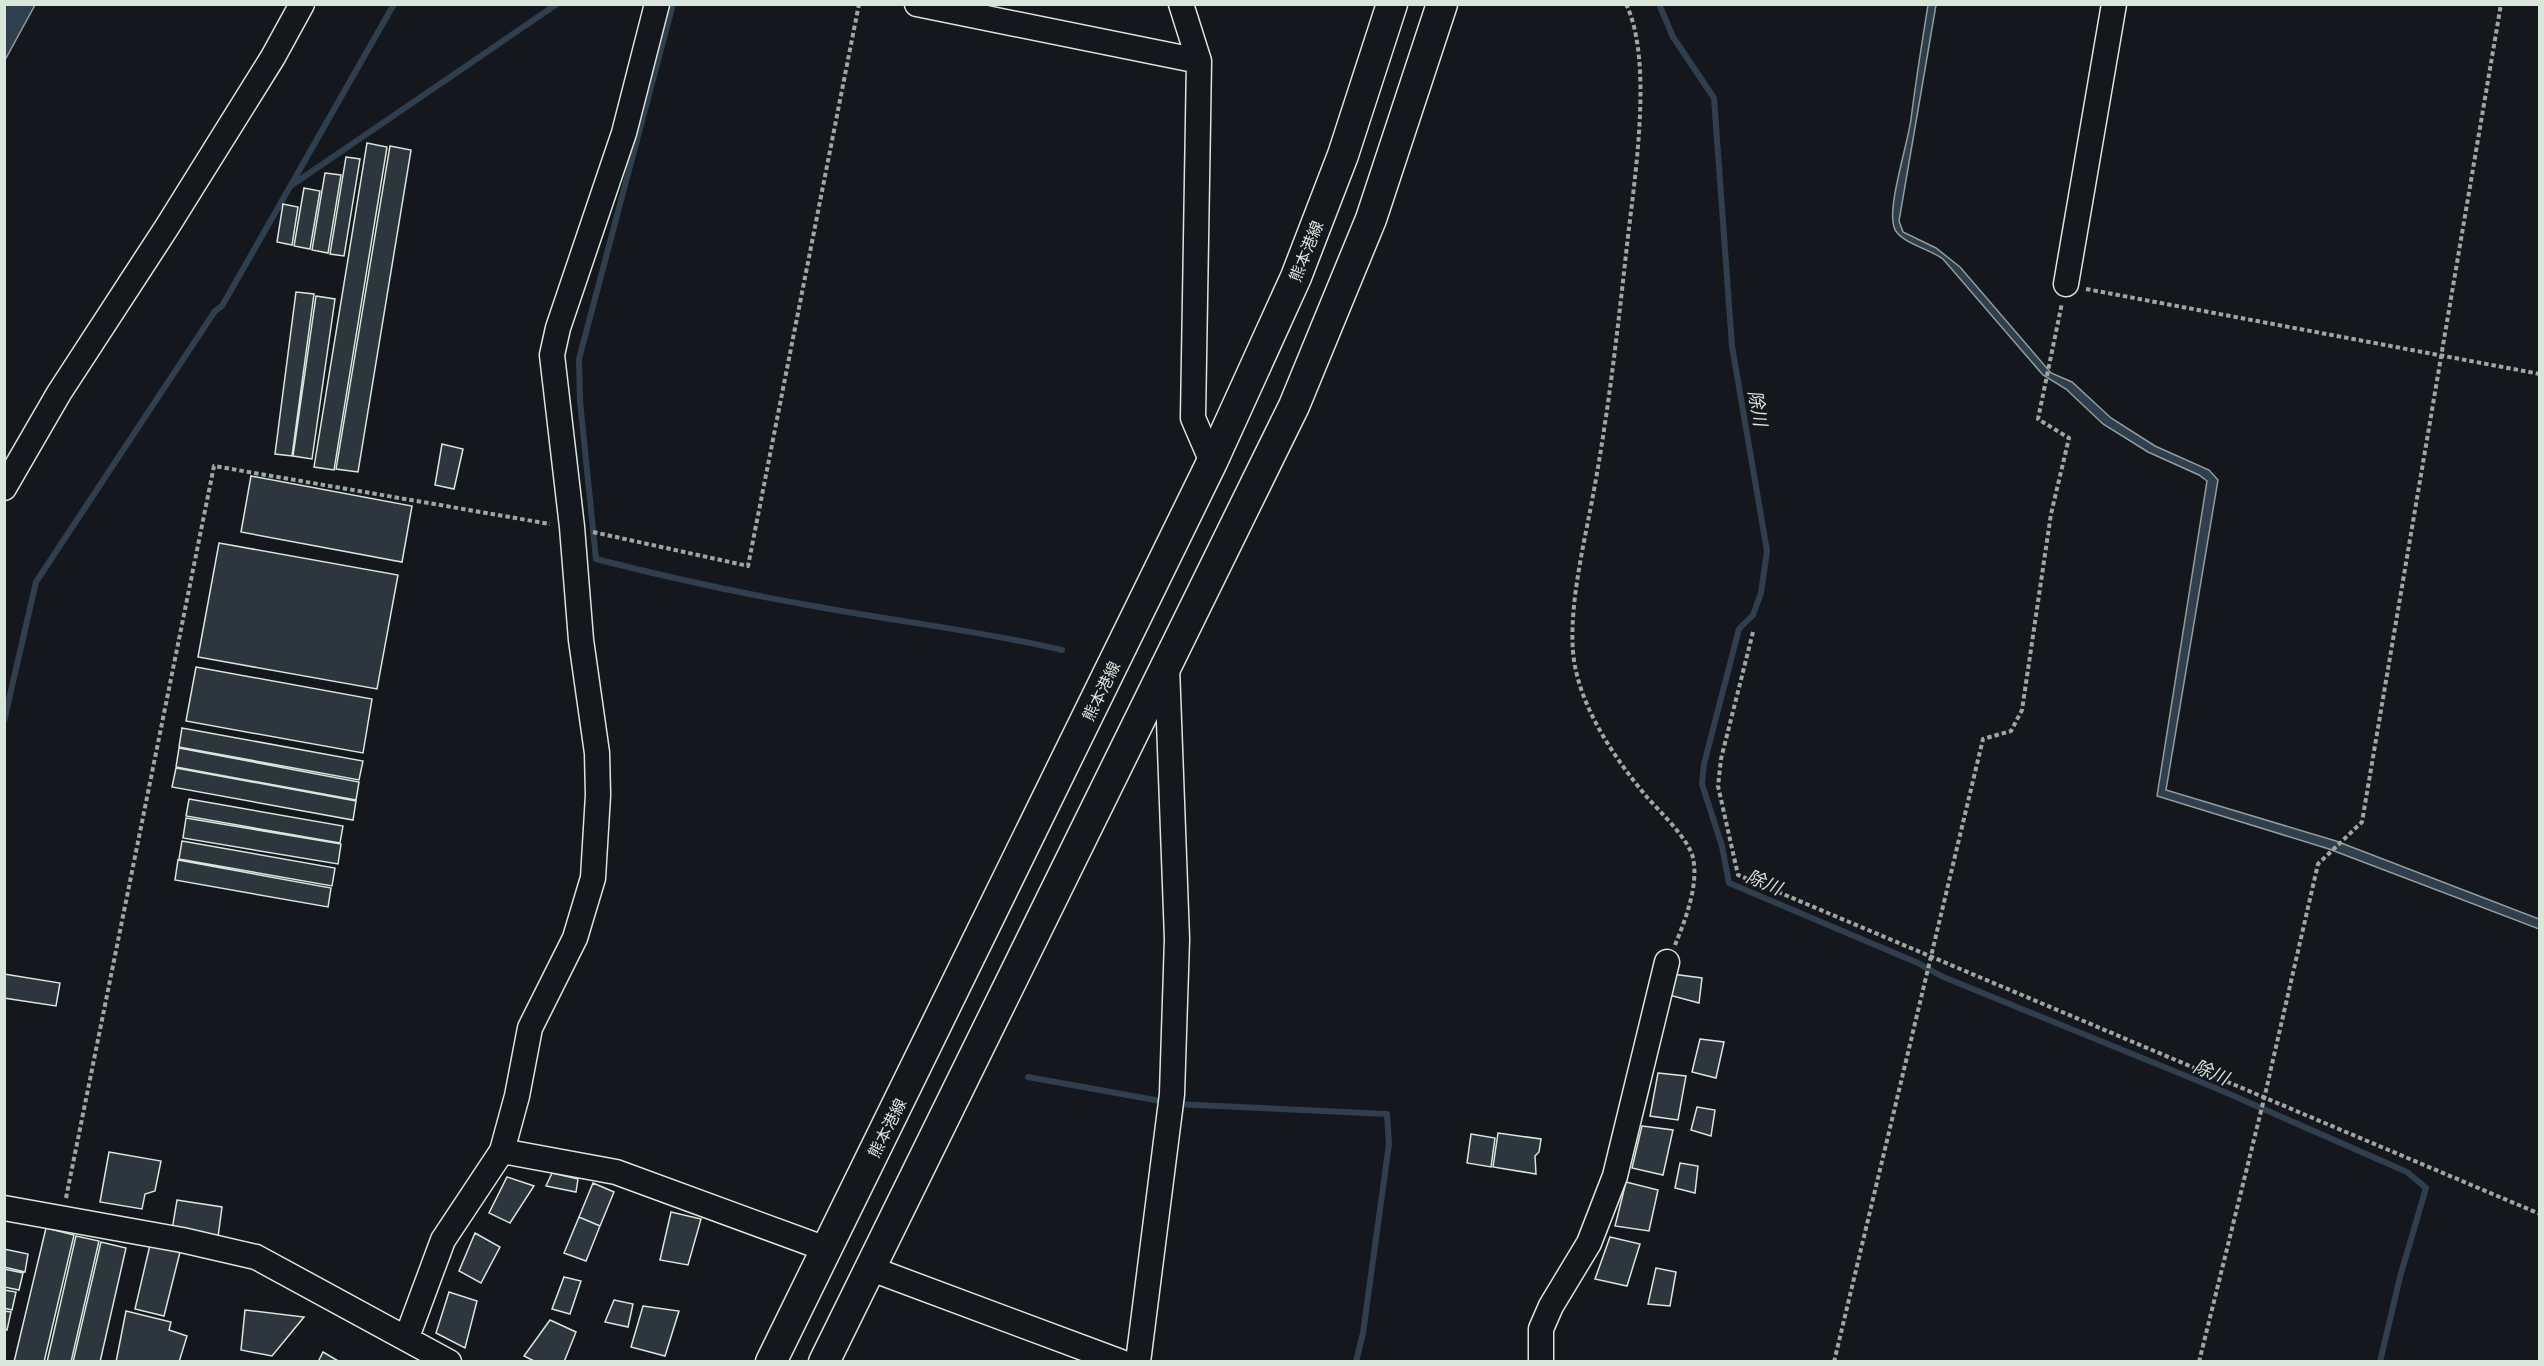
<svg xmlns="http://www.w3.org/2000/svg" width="2544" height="1366" viewBox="0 0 2544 1366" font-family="Mulish,'Noto Sans JP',sans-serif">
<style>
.water{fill:#2f3f4d;stroke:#939e99;stroke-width:1.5}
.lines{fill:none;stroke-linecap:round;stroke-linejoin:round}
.stream{stroke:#2f3f4d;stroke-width:6}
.building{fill:#2c363c;stroke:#d8e6dc;stroke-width:1.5}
.minor-casing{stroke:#d8e6dc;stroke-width:27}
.major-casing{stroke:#d8e6dc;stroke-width:33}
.path{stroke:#9da8a2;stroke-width:4;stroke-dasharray:4.5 3;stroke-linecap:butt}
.minor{stroke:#14181c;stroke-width:24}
.major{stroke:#14181c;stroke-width:30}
.labels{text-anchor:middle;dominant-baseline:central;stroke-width:4.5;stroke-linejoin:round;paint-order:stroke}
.street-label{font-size:16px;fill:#d8e6dc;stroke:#14181c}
.water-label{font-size:18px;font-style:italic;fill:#d8e6dc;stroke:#14181c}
</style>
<rect width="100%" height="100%" fill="#14181c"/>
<path class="water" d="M5 4 35 5 5 60 4 5Z
M1928 5H1936L1899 221 1903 232 1936 248 1960 267 2051 373 2072 382 2111 418 2155 446 2209 470 2218 480 2166 790 2336 841 2539 919V929L2329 849 2157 796 2207 481 2199 475 2148 452 2103 424 2066 389 2043 375 1943 259C1930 249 1898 242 1894 227 1887 207 1908 143 1911 119 1916 80 1922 42 1928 5Z"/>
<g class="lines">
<path class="stream" d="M673 4 579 359 580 401 596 559C670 578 744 594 819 607 900 622 982 631 1062 650
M1659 4 1673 37 1714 98 1732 346 1767 551 1761 593 1753 615 1739 629 1704 764 1702 784 1722 846 1729 883 1918 963 1941 976 2218 1089 2407 1172 2426 1188 2400 1277 2380 1362
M292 185 557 4
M4 721 36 582 215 311 222 306 394 4
M1028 1077 1166 1102
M1176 1104 1387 1114 1389 1144 1363 1333 1356 1362"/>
</g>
<path class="building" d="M367 143 387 147 334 470 314 467Z
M390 146 411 150 358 472 336 469Z
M346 157 360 159 344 256 330 254Z
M325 173 341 175 328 253 312 250Z
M304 188 320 191 310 249 294 246Z
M283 204 298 207 292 245 277 242Z
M296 292 314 294 292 456 275 454Z
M316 296 335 299 312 459 293 456Z
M442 444 463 449 454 489 435 485Z
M251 476 412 506 402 562 241 532Z
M219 543 398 575 377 689 198 657Z
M196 667 372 699 363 753 186 721Z
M182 728 363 761 359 780 179 747Z
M179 748 359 782 356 800 176 767Z
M176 768 356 801 353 820 172 787Z
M189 799 343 826 340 843 186 816Z
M186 818 341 844 338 864 183 838Z
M182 841 335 868 332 886 179 859Z
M178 860 331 888 328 907 175 880Z
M4 974 60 983 56 1006 4 998Z
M1672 974 1702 978 1699 1003 1669 995Z
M1700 1039 1724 1042 1716 1078 1692 1072Z
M1658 1073 1686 1076 1678 1120 1650 1116Z
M1697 1107 1715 1110 1711 1136 1691 1130Z
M1642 1126 1673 1130 1663 1175 1632 1168Z
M1498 1133 1541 1139 1539 1152 1535 1156 1536 1174 1493 1167Z
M1471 1134 1495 1138 1491 1167 1467 1163Z
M109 1152 161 1161 155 1191 145 1194 142 1209 100 1202Z
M1680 1163 1698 1166 1695 1193 1675 1188Z
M552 1173 578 1179 576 1192 546 1186Z
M507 1177 534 1186 510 1223 489 1213Z
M1626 1182 1658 1190 1649 1231 1615 1226Z
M593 1183 614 1192 600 1226 579 1217Z
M177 1200 222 1207 218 1237 172 1230Z
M671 1212 701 1219 688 1265 660 1260Z
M579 1217 600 1226 586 1261 564 1253Z
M46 1228 74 1235 44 1362H14Z
M475 1233 500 1247 481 1283 459 1271Z
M76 1236 99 1241 71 1362H47Z
M1610 1237 1640 1244 1627 1286 1595 1279Z
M101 1242 126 1248 100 1362H73Z
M150 1245 180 1252 164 1316 135 1309Z
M4 1249 28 1254 25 1272 4 1267Z
M1656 1268 1676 1272 1670 1306 1648 1304Z
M4 1269 23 1273 19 1290 4 1287Z
M564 1277 581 1281 570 1314 552 1309Z
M4 1290 16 1292 12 1310 4 1308Z
M449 1292 477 1301 465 1348 436 1333Z
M614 1300 633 1304 628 1327 605 1322Z
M643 1306 679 1311 665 1356 631 1347Z
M245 1310 304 1317 272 1356 241 1350Z
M4 1311 11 1312 7 1330 4 1329Z
M126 1311 171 1322 169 1330 187 1336 179 1362H116Z
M550 1320 576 1332 564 1362H536L524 1356Z
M323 1352 340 1362H318Z"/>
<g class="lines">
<g class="minor-casing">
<path id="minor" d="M917 4 1199 61
M1181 4 1199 61 1193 418 1212 462
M2066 284 2114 4
M4 488 59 393 167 227 273 57 302 4
M502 1151 616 1172 826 1249
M4 1208 182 1240 256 1257 449 1362
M869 1268 1121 1362
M407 1337 443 1240 502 1151 517 1096 530 1028 575 938 593 878 598 795 597 753 581 640 572 527 552 355 558 328 624 133 657 4
M1138 1362 1172 1094 1177 939 1167 667
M1541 1362V1329L1551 1306 1589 1243 1615 1176 1667 962"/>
</g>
<g class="major-casing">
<path id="major" d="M771 1362 1212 462 1296 277 1343 155 1392 4
M824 1362 1294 406 1371 219 1442 4"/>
</g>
<path class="path" d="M1626 4C1654 61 1634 182 1627 245 1618 327 1609 408 1594 490 1585 541 1564 621 1576 671 1586 716 1617 761 1646 796 1659 811 1689 839 1693 858 1699 885 1685 921 1675 945
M2086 289 2540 374
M593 532 748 566 859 4
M1753 632 1721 759 1718 786 1738 875 2540 1214
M66 1198 214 466 550 524
M1834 1362 1983 739 2011 731 2022 710 2051 514 2069 438 2038 419 2062 303
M2199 1362 2264 1099 2318 864 2362 822 2501 4"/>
<use href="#minor" class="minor"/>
<use href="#major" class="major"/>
</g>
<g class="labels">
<g class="street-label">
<text transform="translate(1306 251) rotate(-68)">熊本港線</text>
<text transform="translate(1101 691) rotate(-64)">熊本港線</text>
<text transform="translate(887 1128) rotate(-63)">熊本港線</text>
</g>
<g class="water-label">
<text transform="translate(1758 408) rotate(80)">除川</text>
<text transform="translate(1764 882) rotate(23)">除川</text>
<text transform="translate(2211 1072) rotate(23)">除川</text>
</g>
</g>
<rect width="2544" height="1366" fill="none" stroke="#d8e6dc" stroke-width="12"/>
</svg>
